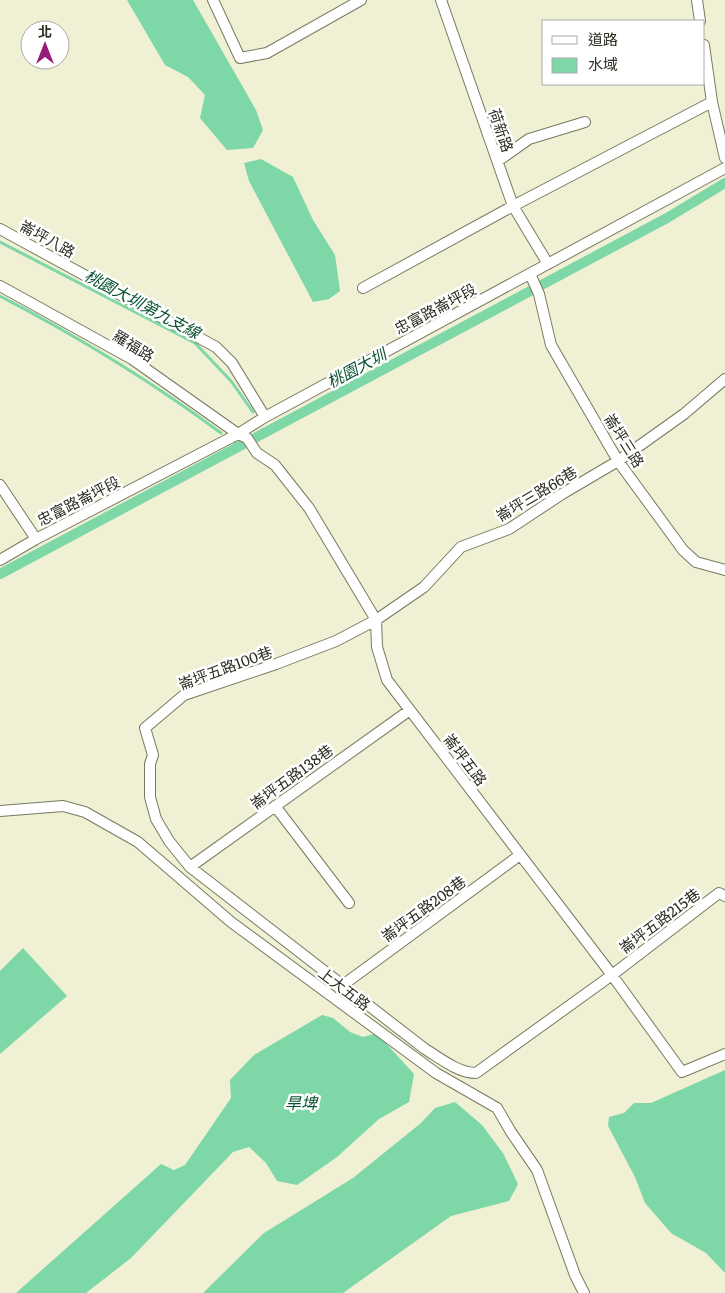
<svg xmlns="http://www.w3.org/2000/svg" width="725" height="1293" viewBox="0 0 725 1293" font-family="Literata,'Noto Sans TC',serif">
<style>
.water{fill:#7dd7a7}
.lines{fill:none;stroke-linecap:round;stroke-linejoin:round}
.stream{stroke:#7dd7a7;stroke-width:3}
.canal{stroke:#7dd7a7;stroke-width:10}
.minor-casing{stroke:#797960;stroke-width:12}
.minor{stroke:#fff;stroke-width:10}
.labels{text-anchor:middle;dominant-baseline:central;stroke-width:5;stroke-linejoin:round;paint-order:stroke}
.street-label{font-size:15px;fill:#2e2e24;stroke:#fff}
.water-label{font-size:16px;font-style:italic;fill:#085233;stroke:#fff}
</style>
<rect width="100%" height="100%" fill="#f0f0d4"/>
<path class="water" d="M127 0H193L256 110 263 130 253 148 227 150 200 118 205 95 188 77 165 65Z
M261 159 293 177 313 220 335 255 340 291 329 299 313 302 249 181 244 163Z
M23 948 67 996 0 1054V971Z
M322 1015 333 1018 350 1032 363 1037 374 1034 382 1039 414 1074 409 1102 379 1119 337 1157 297 1185 277 1181 266 1163 249 1147 233 1152 131 1258 86 1293H16L161 1164 174 1170 185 1165 231 1098 230 1080 254 1055Z
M725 1070V1273L706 1253 671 1233 645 1203 635 1177 608 1126 609 1117 624 1113 634 1103H651Z
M455 1102 482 1125 503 1153 518 1184 509 1201 451 1216 343 1293H203L264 1233 353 1178 421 1123 435 1108Z"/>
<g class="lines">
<path class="stream" d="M0 242 195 343 231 381 253 412
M0 296C77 336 151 381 221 433
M263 429 265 433
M235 443 240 446"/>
<path class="canal" d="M0 574 667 218 725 183"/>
<g class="minor-casing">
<path id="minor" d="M213 0 240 58 267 53 361 0
M441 0 513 206 548 264
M697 0 700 21
M704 45 712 102 725 158
M498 161 529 139 585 122
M0 229 216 347 232 363 265 417
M530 274 539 294 551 345 618 461 683 550 696 562 725 570
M0 286 132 359 238 434 247 438 257 453 275 465 309 508 376 620 377 647 387 680 612 975 682 1072 725 1054
M363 288 513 206 712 102
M725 379 684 414 618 461 562 494 509 529 461 547 424 587 376 620 336 641 276 664 184 695 145 728 153 755 150 764V797L156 819 169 841 190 867 425 1049C440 1058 458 1073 476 1073L612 975 719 893 725 896
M0 485 36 539
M0 560 36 539 238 434 265 417 725 168
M275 806 349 903
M0 811 63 806 85 812 138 842 231 922 436 1073 497 1108 511 1132 537 1170 575 1275 584 1293
M190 867 410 710
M343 985 520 855"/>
</g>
<use href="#minor" class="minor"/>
</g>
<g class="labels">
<g class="street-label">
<text transform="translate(502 130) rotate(71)">荷新路</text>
<text transform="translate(48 238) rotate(29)">崙坪八路</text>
<text transform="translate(435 308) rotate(-28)">忠富路崙坪段</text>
<text transform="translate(134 345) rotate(32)">羅福路</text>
<text transform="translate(625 440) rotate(58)">崙坪三路</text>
<text transform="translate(536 493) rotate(-31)">崙坪三路66巷</text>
<text transform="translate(78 500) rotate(-27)">忠富路崙坪段</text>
<text transform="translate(225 667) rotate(-20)">崙坪五路100巷</text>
<text transform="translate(466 759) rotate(53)">崙坪五路</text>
<text transform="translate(291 776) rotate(-36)">崙坪五路138巷</text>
<text transform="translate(423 908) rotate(-36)">崙坪五路208巷</text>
<text transform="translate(659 920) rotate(-37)">崙坪五路215巷</text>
<text transform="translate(345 988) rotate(37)">上大五路</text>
</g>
<g class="water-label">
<text transform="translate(143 303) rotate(28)">桃園大圳第九支線</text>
<text transform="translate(356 367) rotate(-28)">桃園大圳</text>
<text x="301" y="1102">旱埤</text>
</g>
</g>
<rect x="542" y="20" width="162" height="65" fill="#ffffff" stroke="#ababa7"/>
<rect x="552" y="36" width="25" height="8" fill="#ffffff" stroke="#ababa7"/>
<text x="588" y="45" font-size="15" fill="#2e2e24">道路</text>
<rect x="552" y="58" width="25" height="15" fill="#7dd7a7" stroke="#ababa7"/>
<text x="588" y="70" font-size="15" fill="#2e2e24">水域</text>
<g transform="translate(45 45)"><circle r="24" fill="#ffffff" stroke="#ababa7"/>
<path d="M0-4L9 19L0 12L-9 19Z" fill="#951d78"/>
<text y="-8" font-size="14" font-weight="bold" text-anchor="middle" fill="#2e2e24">北</text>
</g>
</svg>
